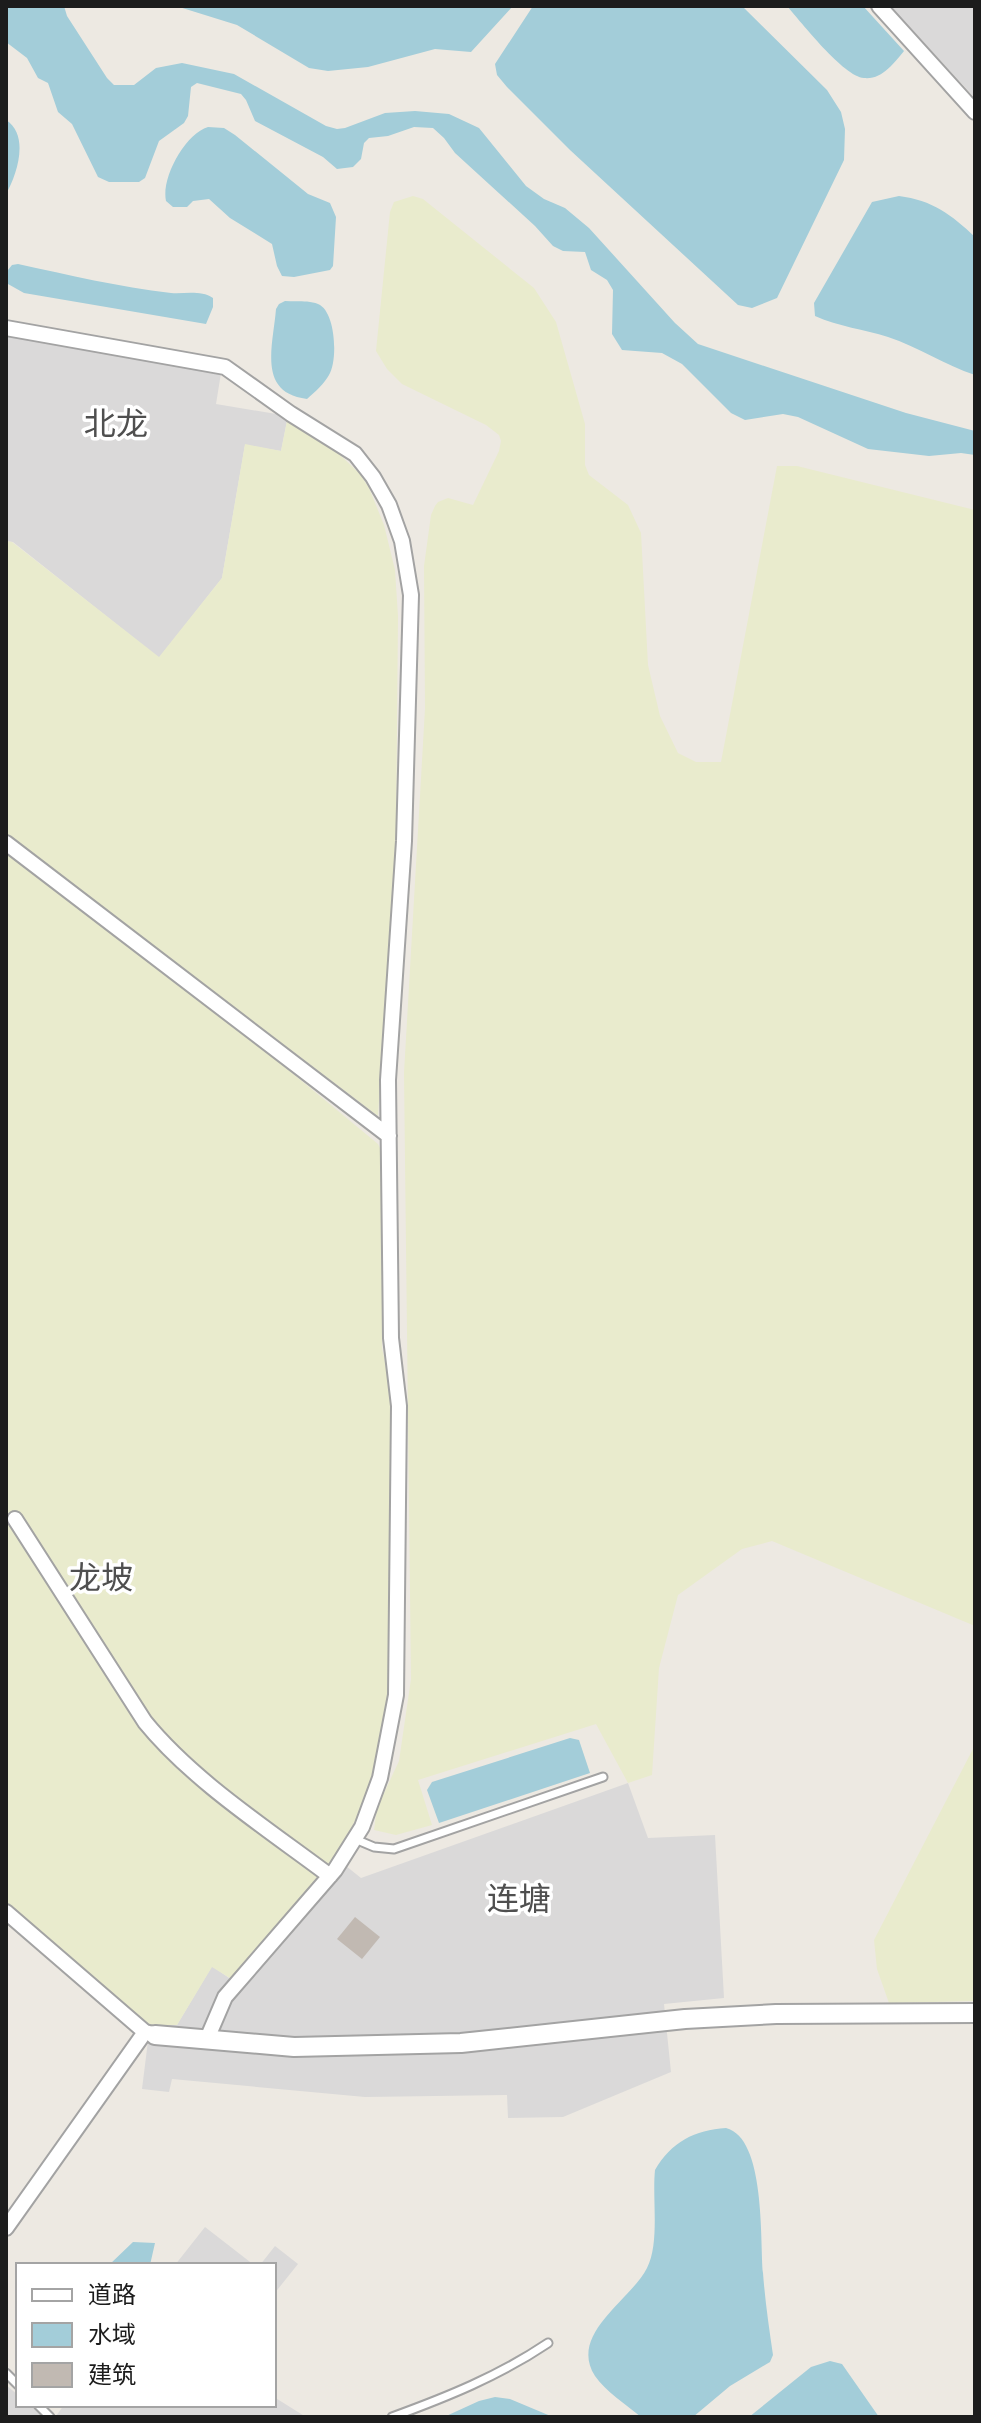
<svg xmlns="http://www.w3.org/2000/svg" width="981" height="2423" viewBox="0 0 981 2423" font-family="Mulish,'Noto Sans SC',sans-serif">
<style>
.residential{fill:#dad9d9}
.farmland{fill:#e9ebcd}
.water{fill:#a3cdd9}
.building{fill:#c1b9b2}
.lines{fill:none;stroke-linecap:round;stroke-linejoin:round}
.service-casing{stroke:#a3a3a3;stroke-width:11}
.minor-casing{stroke:#a3a3a3;stroke-width:18}
.tertiary-casing{stroke:#a3a3a3;stroke-width:22}
.service{stroke:#fff;stroke-width:7}
.minor{stroke:#fff;stroke-width:14}
.tertiary{stroke:#fff;stroke-width:18}
.labels{text-anchor:middle;dominant-baseline:central;stroke-width:7;stroke-linejoin:round;paint-order:stroke}
.quarter-label{font-size:32px;fill:#4f4f4f;stroke:#fff}
</style>
<rect width="100%" height="100%" fill="#ede9e2"/>
<path class="residential" d="M890 6H975V98Z
M6 335 221 373 216 404 288 416 281 451 245 445 222 578 159 658 13 542 6 541Z
M628 1783 648 1838 715 1835 724 1998 664 2004 671 2072 563 2117 508 2118 507 2095 365 2097 172 2079 169 2092 142 2089 150 2025H177L212 1966 232 1980 336 1858 361 1878Z
M205 2227 254 2265H175Z
M275 2246 298 2264 274 2294V2265H260Z
M6 2385 18 2395V2405H30L44 2417H6Z
M274 2397 306 2417 56 2416 64 2405H274Z"/>
<path class="farmland" d="M413 196 423 199 534 288 556 322 585 424V465L589 475 628 505 641 533 648 665 660 716 678 753 696 762H721L777 466H797L975 510V1626L772 1541 742 1549 678 1595 659 1668 652 1775 628 1783 596 1724 418 1780 432 1825 396 1835 374 1830 377 1808 399 1761 411 1679 404 1073 425 709 424 566 431 515 435 506 438 502 448 498 473 505 499 451 501 441 499 435 486 425 402 384 387 369 376 351 390 212 394 202Z
M288 416 338 453 360 474 369 488 384 525 395 570 398 616 396 839 378 1116 6 835V541L12 542 159 657 222 578 245 444 281 451Z
M6 846 181 981 378 1144 384 1156 382 1348 394 1405 389 1709 377 1767 368 1795 336 1858 233 1980 212 1967 177 2025H150L6 1906Z
M975 1745V2001L889 2003 877 1969 874 1940Z"/>
<path class="water" d="M6 6H64L67 16 107 78 114 85H134L156 68 182 63 234 74 326 126 337 129 345 128 385 113 415 111 449 114 479 128 526 186 544 199 565 208 589 228 675 323 698 344 906 413 975 431V455L961 453 929 456 868 449 798 417 783 414 745 420 731 413 682 364 662 353 622 350 612 334 613 290 607 280 591 270 585 252 563 251 553 246 535 226 455 153 444 138 433 128 414 127 388 136 369 138 364 143 361 159 353 167 337 169 323 157 255 121 246 100 241 94 197 83 191 87 188 116 184 123 159 141 145 178 139 182H109L98 177 72 124 58 112 48 83 38 78 27 58 6 42Z
M176 6H513L471 52 435 49 368 67 328 71 309 68 237 25Z
M533 6H742L827 90 841 112 845 129 844 160 777 298 752 308 738 305 570 150 507 87 497 75 495 64Z
M787 6H863L904 51C894 63 882 80 864 78 844 77 801 22 787 6Z
M6 120C30 135 17 175 6 194Z
M208 127 224 128 235 135 308 194 330 203 336 217 333 266 330 270 294 277 282 276 277 266 272 244 230 218 209 199 193 201 187 207H173L166 201C161 178 185 134 208 127Z
M899 196C932 200 952 215 975 237V375C945 365 918 347 888 337 864 329 839 327 815 316L814 303 872 202Z
M18 264C69 275 119 287 171 293 185 294 201 290 213 298V307L206 324 24 293 8 284V270L12 265Z
M285 301C295 302 308 300 318 304 336 311 338 361 329 375 324 384 315 392 307 399 257 393 273 346 276 309L279 304Z
M570 1738 579 1740 590 1773 439 1823 427 1790 432 1782Z
M726 2128C766 2138 760 2241 763 2273 765 2300 769 2328 773 2355L770 2362 730 2386 693 2417H641C627 2405 605 2391 595 2376 568 2334 631 2300 647 2268 660 2242 652 2199 655 2170 671 2142 695 2130 726 2128Z
M133 2242 155 2243 150 2265H109Z
M830 2361 842 2364 879 2417H749L811 2367Z
M495 2397 510 2399 553 2417H444L479 2401Z"/>
<path class="building" d="M355 1917 380 1937 362 1959 337 1939Z"/>
<g class="lines">
<g class="service-casing">
<path id="service" d="M355 1839 374 1847 394 1849 603 1777
M6 2373 18 2385
M38 2405 50 2417
M392 2417C447 2397 499 2376 548 2343"/>
</g>
<g class="minor-casing">
<path id="minor" d="M879 6 975 112
M6 328 225 367 291 414 355 454 373 477 389 505 402 541 411 595 404 841 388 1080 391 1338 399 1406 396 1695 380 1778 362 1827 335 1870 225 1997 207 2039
M6 843 389 1136
M15 1519 145 1722C193 1781 269 1830 330 1876
M6 1912 145 2032 153 2034
M6 2228 145 2032"/>
</g>
<g class="tertiary-casing">
<path id="tertiary" d="M155 2035 294 2047 461 2043 685 2019 776 2014 975 2013"/>
</g>
<use href="#service" class="service"/>
<use href="#minor" class="minor"/>
<use href="#tertiary" class="tertiary"/>
</g>
<g class="labels">
<g class="quarter-label">
<text x="116" y="423">北龙</text>
<text x="101" y="1577">龙坡</text>
<text x="519" y="1898">连塘</text>
</g>
</g>
<rect width="981" height="2423" fill="none" stroke="#1c1c1c" stroke-width="16"/>
<rect x="16" y="2263" width="260" height="144" fill="#ffffff" stroke="#a4a4a4" stroke-width="2"/>
<rect x="32" y="2289" width="40" height="12" fill="#ffffff" stroke="#a4a4a4" stroke-width="2"/>
<text x="88" y="2303" font-size="24" fill="#1c1c1c">道路</text>
<rect x="32" y="2323" width="40" height="24" fill="#a3cdd9" stroke="#a4a4a4" stroke-width="2"/>
<text x="88" y="2343" font-size="24" fill="#1c1c1c">水域</text>
<rect x="32" y="2363" width="40" height="24" fill="#c1b9b2" stroke="#a4a4a4" stroke-width="2"/>
<text x="88" y="2383" font-size="24" fill="#1c1c1c">建筑</text>
</svg>
